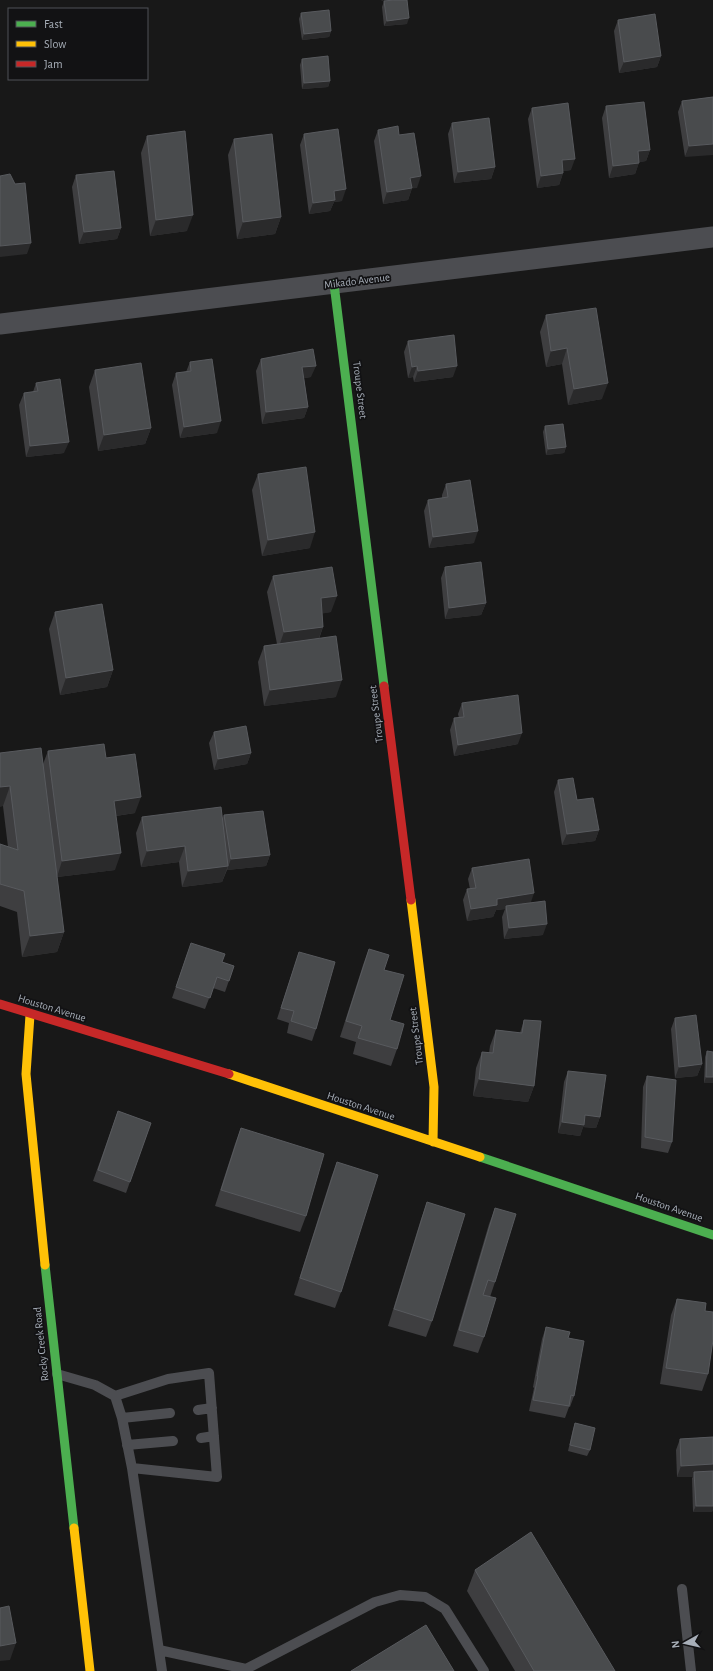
<svg xmlns="http://www.w3.org/2000/svg" width="713" height="1671" viewBox="0 0 713 1671" font-family="'Alegreya Sans',sans-serif">
<style>
.lines{fill:none;stroke-linecap:round;stroke-linejoin:round}
.lane{stroke:#4c4d51;stroke-width:10}
.street{stroke:#4c4d51;stroke-width:21}
.fast{stroke:#4caf50;stroke-width:9}
.slow{stroke:#ffc107;stroke-width:9}
.jam{stroke:#c62828;stroke-width:9}
.wall{fill:#3e3e40}
.shaded-wall{fill:#2a2a2b}
.building{fill:#494b4d;stroke:#585a5e}
.labels{text-anchor:middle;dominant-baseline:central;stroke-width:3.5;stroke-linejoin:round;paint-order:stroke}
.street-label{font-size:11px;fill:#a8afb9;stroke:#121214}
</style>
<rect width="100%" height="100%" fill="#181818"/>
<g class="lines">
<path class="lane" d="M57 1374 95 1385 115 1396 122 1418 132 1468 217 1477 209 1373 168 1379 115 1396
M198 1410 212 1408
M122 1418 170 1413
M201 1438 214 1436
M127 1445 173 1441
M132 1468 162 1671
M682 1589 691 1671
M159 1650 246 1669 375 1602 400 1595 425 1597 445 1609 484 1671"/>
<path class="street" d="M0 324 713 237"/>
<path class="fast" d="M334 284 384 686
M480 1157 713 1235
M45 1265 74 1528"/>
<path class="slow" d="M411 900 434 1087 433 1142
M30 1015 26 1074 45 1265
M229 1074 480 1157
M74 1528 90 1671"/>
<path class="jam" d="M384 686 411 900
M0 1004 229 1074"/>
</g>
<path class="wall" d="M384 1 407 24 384 26 382 7Z
M301 13 331 31 329 37 302 40 299 19Z
M618 20 661 56 657 67 619 73 614 31Z
M302 59 330 81 328 87 302 89 300 65Z
M713 97 685 157 678 112 682 101Z
M606 106 650 150 646 161 639 162 635 174 609 178 602 118Z
M532 108 571 170 563 171V173L559 185 537 188 528 119Z
M452 123 495 167 491 179 454 183 448 134Z
M378 130 399 135 417 188H412L408 200 383 204 374 141Z
M304 134 342 201 334 202 330 211 309 214 300 145Z
M147 136 187 231 150 236 141 153Z
M234 139 281 217 275 234 237 239 228 155Z
M76 175 121 228 117 239 79 244 72 187Z
M546 315 602 399 568 405 562 364 546 367 540 332Z
M408 341 453 377 414 382 413 377 408 378 404 352Z
M261 359 311 377 304 378 308 407 304 418 262 424 256 371Z
M190 362 217 433 180 438 172 385 176 373 186 372Z
M95 370 151 428 145 444 98 451 89 387Z
M36 383 64 453 26 457 19 405 24 393 33 392Z
M545 426 566 447 564 453 546 455 543 432Z
M258 474 310 548 262 556 252 490Z
M446 484 474 543 429 548 424 511 428 500 442 498V495Z
M445 567 486 603 481 615 445 619 441 578Z
M273 576 331 612 322 613 323 627 319 639 336 697 264 706 258 662 264 646 277 644 267 592Z
M55 612 113 670 107 687 60 695 49 629Z
M462 703 518 744 454 756 450 730 454 718H459L458 714Z
M214 732 251 753 247 764 214 770 209 743Z
M48 751 106 758 135 813 116 816 115 870 57 877 64 932 57 952 22 957 17 912 0 906V844L8 847 3 806 0 753 43 764Z
M558 780 577 800 599 830 595 841 562 845 554 792Z
M224 815 270 855 266 866 227 870 222 882 182 887 179 862 141 867 136 833 142 817 222 819Z
M472 868 531 903 543 935 504 939 502 917 505 909 496 910 493 917 467 921 463 900 467 889H470L468 879Z
M369 949 384 970 390 1020 397 1049 391 1066 353 1054 356 1042 340 1037 363 965Z
M299 952 316 1029 312 1041 287 1033 289 1023 277 1019Z
M187 954 222 962 234 966 225 992 213 988 205 1009 172 998Z
M675 1018 702 1064 697 1076 675 1078 671 1029Z
M524 1020 534 1086 528 1102 473 1096 476 1068 482 1052 489 1053 490 1046 496 1030 520 1033Z
M707 1051 713 1083H704L705 1057Z
M568 1071 600 1117 596 1128 583 1127 580 1136 558 1133 564 1082Z
M647 1076 672 1142 668 1153 641 1148 643 1087Z
M118 1111 151 1123 126 1193 93 1181Z
M241 1128 306 1216 300 1232 215 1206 235 1144Z
M337 1162 341 1292 335 1308 294 1295 331 1178Z
M427 1202 432 1321 426 1337 388 1326 421 1219Z
M495 1208V1282L490 1297 484 1337 478 1353 453 1346 489 1224Z
M677 1299 705 1311 708 1374 702 1391 660 1384 671 1315Z
M546 1327 568 1338 574 1396 570 1407H569L565 1418 529 1411 534 1388 533 1387 542 1339Z
M575 1423 590 1450 587 1456 568 1451 573 1429Z
M713 1437V1509L712 1512H693L692 1478 693 1477H677L676 1450 680 1439Z
M475 1570 615 1671H515L467 1591Z"/>
<path class="shaded-wall" d="M382 0H394L381 1Z
M409 18 407 24 384 26 387 21Z
M331 31 329 37 302 40 304 34Z
M661 56 657 67 619 73 624 62Z
M330 81 328 87 302 89 304 83Z
M713 144V155L685 157 689 146Z
M650 150 646 161 634 163 638 151Z
M575 159 571 170 558 172 562 160Z
M639 163 635 174 609 178 613 166Z
M495 167 491 179 454 183 458 172Z
M563 173 559 185 537 188 541 176Z
M421 176 417 188 406 189 410 178Z
M412 188 408 200 383 204 387 192Z
M346 189 342 201 334 202 330 211 309 214 313 203 334 191Z
M193 215 187 231 150 236 156 220Z
M281 217 275 234 237 239 243 222Z
M121 228 117 239 79 244 84 232Z
M31 243 27 254 0 257V246Z
M567 348 562 364 546 367 551 351Z
M316 366 311 377 298 379 302 367Z
M417 366 413 377 408 378 412 367Z
M457 366 453 377 414 382 418 371Z
M608 383 602 399 568 405 574 389Z
M308 407 304 418 262 424 266 412Z
M221 421 217 433 180 438 184 427Z
M151 428 145 444 98 451 104 435Z
M69 442 64 453 26 457 30 446Z
M566 447 564 453 546 455 548 449Z
M478 531 474 543 429 548 433 537Z
M315 532 310 548 262 556 268 540Z
M337 596 331 612 315 615 321 598Z
M486 603 481 615 445 619 449 608Z
M323 627 317 643 278 649 284 632Z
M113 670 107 687 60 695 66 678Z
M342 680 336 697 264 706 270 690Z
M522 733 518 744 454 756 458 745Z
M251 753 247 764 214 770 218 759Z
M10 786 3 806 0 807V787Z
M141 797 135 813 108 817 114 801Z
M599 830 595 841 562 845 567 834Z
M185 846 179 862 141 867 147 851Z
M121 853 115 870 57 877 62 861Z
M270 855 266 866 227 870 231 859Z
M228 866 222 882 182 887 188 871Z
M534 893 530 905 506 906 505 909 496 910 493 917 467 921 471 909 497 899Z
M547 924 543 935 504 939 509 928Z
M64 932 57 952 22 957 30 936Z
M702 1064 697 1076 675 1078 679 1067Z
M706 1077H713V1083H704Z
M479 1079 534 1086 528 1102 473 1096Z
M585 1115 600 1117 596 1128 583 1127 580 1136 558 1133 562 1122Z
M713 1464V1476L694 1472 693 1477H677L681 1466Z
M696 1506H713V1509L712 1512H693Z
M16 1643 10 1660 0 1661V1646Z"/>
<path class="building" d="M394 0H407L409 18 387 21 384 1Z
M329 10 331 31 304 34 301 13Z
M655 14 661 56 624 62 618 20Z
M328 56 330 81 304 83 302 59Z
M713 97V144L689 146 682 101Z
M644 102 650 150 638 151 639 163 613 166 606 106Z
M568 103 575 159 562 160 563 173 541 176 532 108Z
M489 118 495 167 458 172 452 123Z
M398 126 399 135 414 133 421 176 410 178 412 188 387 192 378 130Z
M338 129 346 189 334 191 335 200 313 203 304 134Z
M185 131 193 215 156 220 147 136Z
M272 134 281 217 243 222 234 139Z
M114 171 121 228 84 232 76 175Z
M10 174 15 184 25 183 31 243 0 246V176Z
M596 308 608 383 574 389 567 348 551 351 546 315Z
M454 335 457 366 418 371 417 366 412 367 408 341Z
M313 349 316 366 302 367 308 407 266 412 261 359Z
M212 359 221 421 184 427 176 373 191 371 190 362Z
M141 363 151 428 104 435 95 370Z
M60 379 69 442 30 446 24 393 38 391 36 383Z
M563 424 566 447 548 449 545 426Z
M306 467 315 532 268 540 258 474Z
M470 480 478 531 433 537 428 500 448 497 446 484Z
M481 562 486 603 449 608 445 567Z
M332 567 337 596 321 598 323 627 284 632 273 576Z
M102 604 113 670 66 678 55 612Z
M336 636 342 680 270 690 264 646Z
M518 695 522 733 458 745 454 718 464 717 462 703Z
M246 726 251 753 218 759 214 732Z
M104 744 106 758 135 754 141 797 114 801 121 853 62 861 48 751Z
M41 748 64 932 30 936 24 891 0 884V844L18 850 10 786 0 787V753Z
M573 778 577 800 593 798 599 830 567 834 558 780Z
M221 807 228 866 188 871 185 846 147 851 142 817Z
M263 811 270 855 231 859 224 815Z
M529 859 534 893 497 899V905L471 909 467 889 476 888 472 868Z
M545 901 547 924 509 928 506 906Z
M191 943 225 954 222 962 234 966 229 981 217 977 210 998 176 987Z
M369 949 389 955 384 970 404 975 390 1020 404 1024 397 1049 358 1038 362 1026 346 1021Z
M299 952 335 962 316 1029 291 1021 294 1011 281 1008Z
M696 1015 702 1064 679 1067 675 1018Z
M524 1020 541 1021 534 1086 479 1079 482 1052 493 1053 496 1030 522 1033Z
M707 1051 713 1052V1077H706Z
M568 1071 606 1075 600 1117 585 1115 584 1125 562 1122Z
M647 1076 676 1080 672 1142 645 1137Z
M118 1111 151 1123 130 1182 98 1170Z
M241 1128 324 1154 306 1216 221 1190Z
M337 1162 378 1175 341 1292 300 1278Z
M427 1202 465 1214 432 1321 394 1309Z
M495 1208 516 1214 495 1282 488 1280 483 1295 496 1298 484 1337 459 1330Z
M677 1299 706 1303 705 1311 713 1312V1340L708 1374 666 1368Z
M546 1327 570 1332 568 1338 584 1341 574 1396 571 1395 569 1406 533 1400 538 1376H537Z
M575 1423 595 1428 590 1450 570 1445Z
M713 1437V1464L681 1466 680 1439Z
M713 1471V1506H696L694 1472Z
M531 1532 615 1671H534L475 1570Z
M9 1606 16 1643 0 1646V1608Z
M426 1625 454 1671H351Z"/>
<g class="labels">
<g class="street-label">
<text transform="translate(357 281) rotate(-7)">Mikado Avenue</text>
<text transform="translate(360 390) rotate(83)">Troupe Street</text>
<text transform="translate(376 714) rotate(-97)">Troupe Street</text>
<text transform="translate(52 1008) rotate(17)">Houston Avenue</text>
<text transform="translate(416 1036) rotate(-97)">Troupe Street</text>
<text transform="translate(361 1106) rotate(18)">Houston Avenue</text>
<text transform="translate(669 1207) rotate(19)">Houston Avenue</text>
<text transform="translate(41 1344) rotate(-96)">Rocky Creek Road</text>
</g>
</g>
<rect x="8" y="8" width="140" height="72" fill="#121214" stroke="#4e5156"/>
<rect x="16" y="21" width="20" height="6" fill="#4caf50" stroke="#4e5156"/>
<text x="44" y="28" font-size="12" fill="#a8afb9">Fast</text>
<rect x="16" y="41" width="20" height="6" fill="#ffc107" stroke="#4e5156"/>
<text x="44" y="48" font-size="12" fill="#a8afb9">Slow</text>
<rect x="16" y="61" width="20" height="6" fill="#c62828" stroke="#4e5156"/>
<text x="44" y="68" font-size="12" fill="#a8afb9">Jam</text>
<g transform="translate(685 1643) rotate(262)" stroke="#121214" stroke-width="3" paint-order="stroke">
<path d="M0-3L7 15L0 10L-7 15Z" fill="#a8afb9"/>
<text y="-6" font-size="11" font-weight="bold" text-anchor="middle" fill="#a8afb9">N</text>
</g>
</svg>
